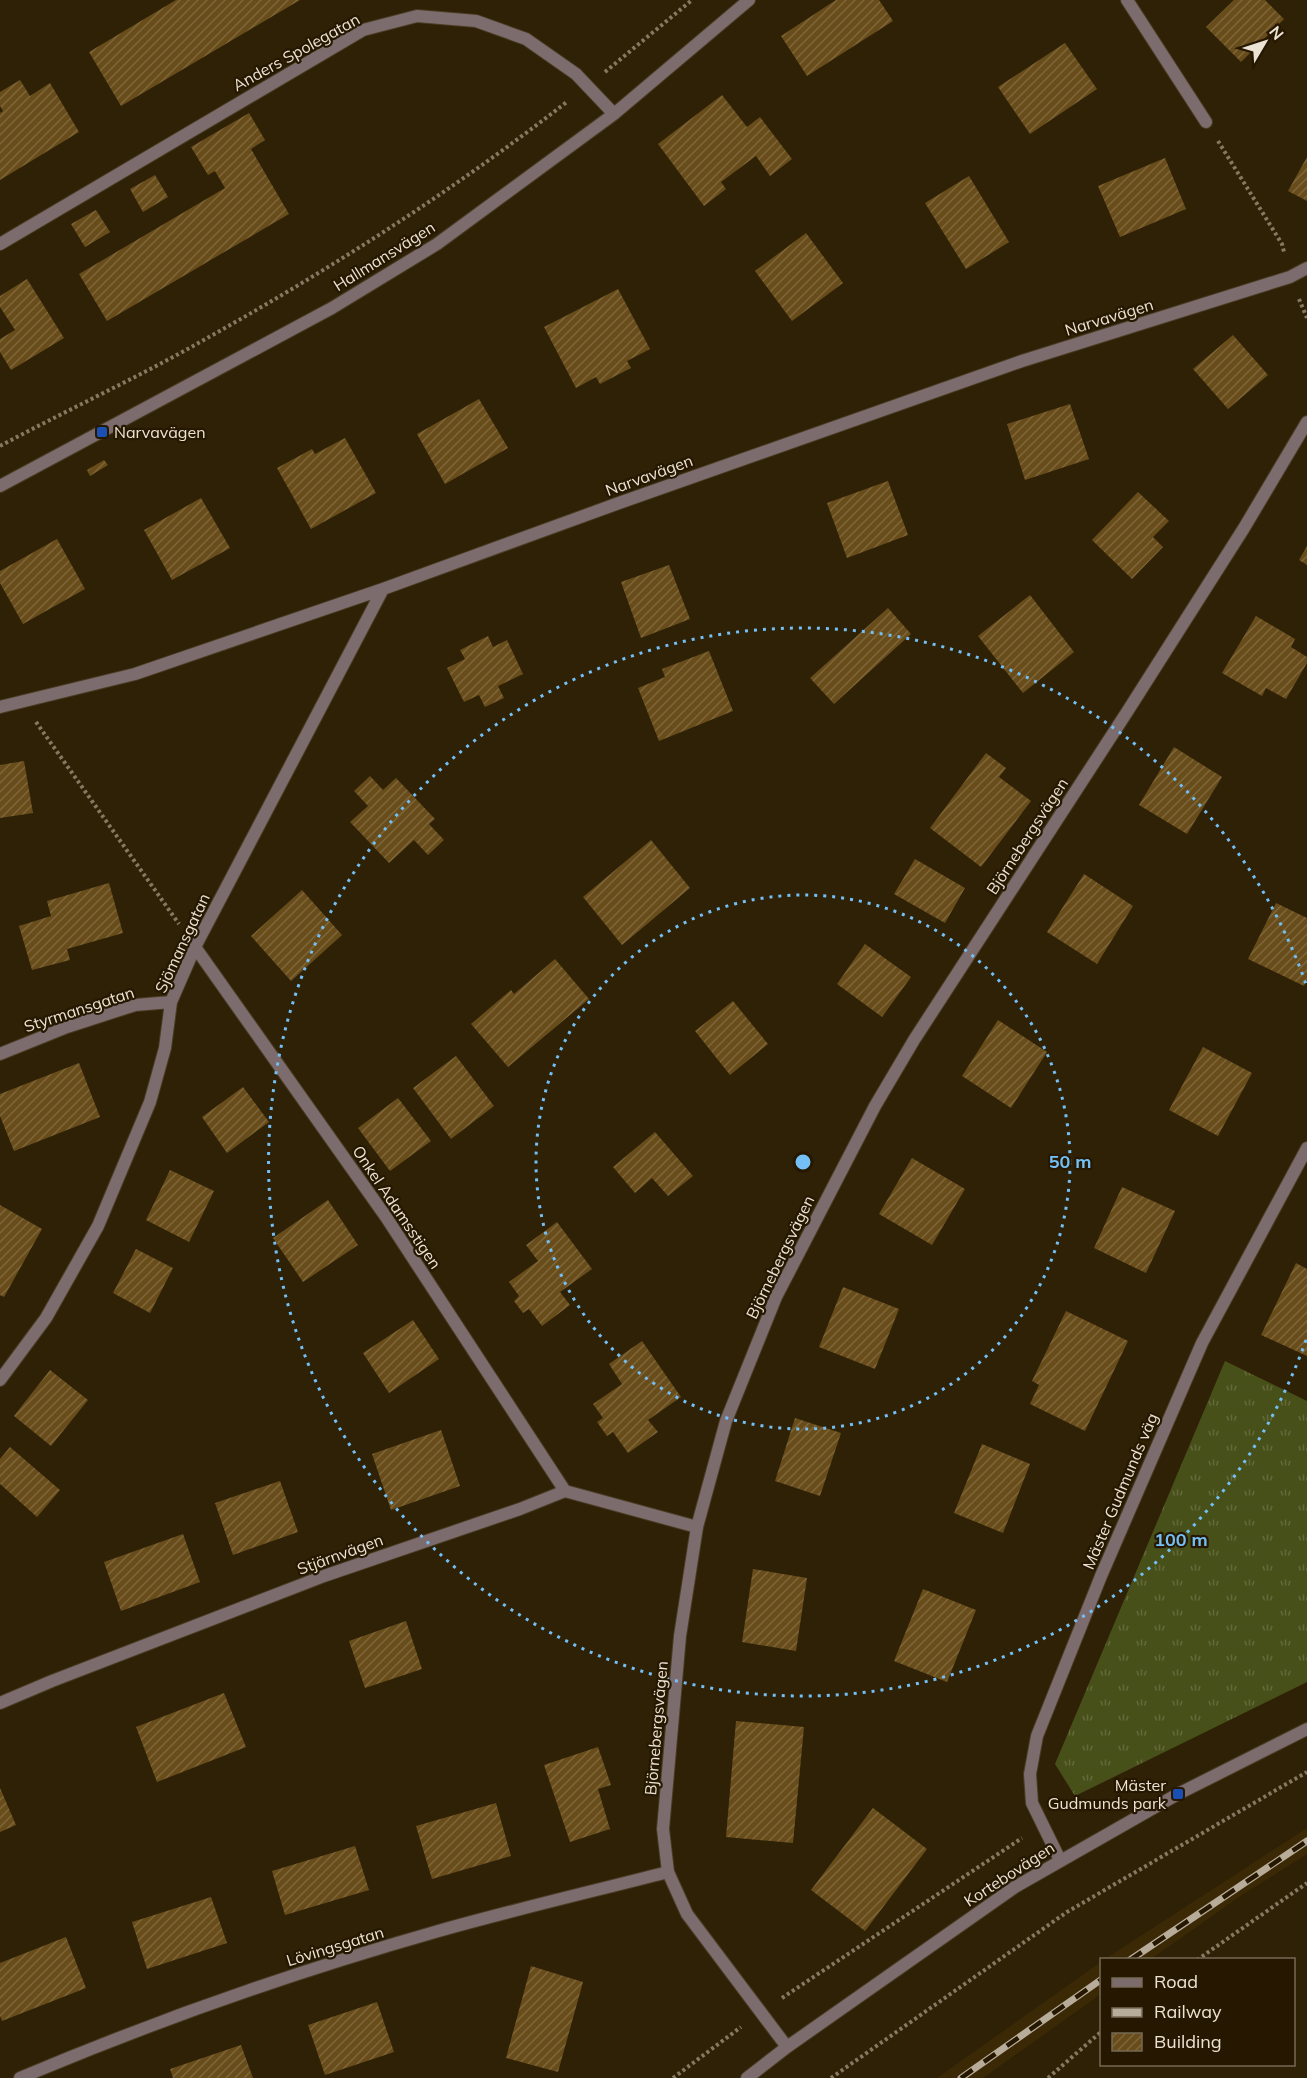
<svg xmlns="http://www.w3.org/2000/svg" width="1307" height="2078" viewBox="0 0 1307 2078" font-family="Mulish,sans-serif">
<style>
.built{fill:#3b2905}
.grass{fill:url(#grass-tufts)}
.building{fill:url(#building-hatch)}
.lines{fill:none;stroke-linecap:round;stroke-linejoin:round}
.minor-casing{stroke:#4a3c23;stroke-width:14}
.tertiary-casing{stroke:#4a3c23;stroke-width:14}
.path{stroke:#867964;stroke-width:4;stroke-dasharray:3 3;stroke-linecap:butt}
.minor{stroke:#7c6c6e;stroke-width:12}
.tertiary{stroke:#7c6c6e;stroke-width:12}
.rail-casing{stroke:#b7ac9a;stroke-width:7}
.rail{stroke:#261800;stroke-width:4.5;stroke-dasharray:14;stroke-linecap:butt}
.ring{fill:none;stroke:#74c0f6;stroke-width:3;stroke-dasharray:3 6}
.transit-dot{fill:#1a4fb4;stroke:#261800;stroke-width:2}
.labels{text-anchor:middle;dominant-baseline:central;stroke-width:4.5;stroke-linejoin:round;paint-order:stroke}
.street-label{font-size:16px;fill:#ede3d4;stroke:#261800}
.poi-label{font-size:16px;fill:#ede3d4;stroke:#261800;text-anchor:start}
.centre{fill:#74c0f6;stroke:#261800;stroke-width:3}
.ring-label{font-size:18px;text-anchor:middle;font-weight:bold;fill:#74c0f6;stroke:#261800;stroke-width:4.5;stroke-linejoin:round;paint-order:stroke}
</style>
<defs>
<pattern id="grass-tufts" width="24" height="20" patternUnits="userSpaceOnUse" patternTransform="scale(1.5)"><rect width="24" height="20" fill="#48501a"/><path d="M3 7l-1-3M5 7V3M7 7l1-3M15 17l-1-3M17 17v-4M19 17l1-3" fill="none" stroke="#63693a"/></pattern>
<pattern id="building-hatch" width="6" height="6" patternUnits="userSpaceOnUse" patternTransform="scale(1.5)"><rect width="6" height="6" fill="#684d1b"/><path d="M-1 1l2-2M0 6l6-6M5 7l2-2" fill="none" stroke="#7e663b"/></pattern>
</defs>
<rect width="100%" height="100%" fill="#2f2106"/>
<path class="built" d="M1307 1828V1854L1239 1897 1151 1959H1105Z
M1101 1962V1994L983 2078H937Z"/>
<path class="grass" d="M1225 1361 1307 1401V1682L1075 1796 1055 1764Z"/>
<path class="building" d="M176 0H300L121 106 89 52Z
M836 0H879L893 21 807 76 781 36Z
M1234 0H1265L1284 19 1241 62 1206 27Z
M1065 43 1097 89 1030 134 998 87Z
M20 80 30 96 50 83 79 132 0 180V113L3 111 0 106V92Z
M722 95 747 127 760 117 792 159 770 176 756 156 721 182 726 189 704 206 658 144Z
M249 113 265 140 251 149 289 214 107 321 79 274 225 188 215 171 208 175 191 147Z
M1307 157V201L1288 191Z
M1165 158 1186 209 1120 237 1098 186Z
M155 175 168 197 143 212 130 189Z
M969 176 1009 242 966 269 925 203Z
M96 210 110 232 85 247 71 224Z
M806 233 843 283 792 321 755 271Z
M27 279 64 338 11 370 0 352V339L15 330 0 307V296Z
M618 289 650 349 627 361 631 368 600 384 596 377 576 388 544 327Z
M1233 335 1268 375 1228 409 1193 369Z
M479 399 508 448 445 484 417 434Z
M1070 404 1089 459 1025 480 1007 424Z
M345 438 376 493 311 529 277 468 312 449 315 454Z
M104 460 108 465 90 476 87 470Z
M888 481 908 535 847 558 827 503Z
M1138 492 1169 521 1153 537 1163 547 1132 579 1092 540Z
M201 498 230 548 172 580 144 530Z
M57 539 85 589 23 624 0 583V571Z
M1307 546V565L1299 560Z
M669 565 690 619 641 638 621 582Z
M1030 595 1074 652 1023 693 978 636Z
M888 608 911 634 834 704 810 678Z
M1256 616 1295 639 1291 647 1307 657V663L1286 699 1266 688 1262 696 1222 673Z
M488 636 493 647 507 640 523 674 498 686 504 698 485 707 479 695 464 702 447 668 465 659 460 650Z
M709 651 733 711 659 741 638 688 665 677 662 669Z
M1174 747 1222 777 1187 834 1139 805Z
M986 753 1006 768 999 777 1031 801 981 867 930 828Z
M24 761 33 813 0 818V765Z
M370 776 383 790 396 778 435 819 429 824 444 840 428 855 414 840 389 863 350 822 368 806 354 791Z
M651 840 690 888 622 945 583 897Z
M915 859 965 888 945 923 894 894Z
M1084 874 1133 906 1097 964 1047 932Z
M109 883 123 933 67 949 70 960 32 970 19 926 51 916 47 901Z
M302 890 342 935 291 981 251 936Z
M1276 903 1307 918V979L1304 986 1248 959Z
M865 944 911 977 882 1017 837 984Z
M555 959 589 999 508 1067 471 1024 511 990 514 994Z
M733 1001 768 1044 730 1075 695 1031Z
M998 1020 1047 1052 1011 1108 962 1076Z
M1203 1047 1252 1073 1218 1136 1169 1110Z
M456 1056 494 1106 451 1139 413 1088Z
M79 1063 100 1117 14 1151 0 1116V1094Z
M243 1087 269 1122 227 1153 202 1117Z
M398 1098 431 1141 390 1171 358 1128Z
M655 1132 693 1176 668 1196 652 1178 635 1193 613 1167Z
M912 1158 965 1189 932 1245 879 1214Z
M170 1170 214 1191 189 1242 146 1220Z
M1122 1187 1175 1211 1146 1273 1094 1248Z
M328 1200 358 1245 303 1282 273 1238Z
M0 1205 42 1229 4 1297 0 1295Z
M557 1222 592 1269 560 1292 570 1305 542 1326 529 1309 523 1313 514 1301 519 1296 509 1282 538 1261 526 1245Z
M136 1249 173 1268 150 1313 113 1293Z
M1296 1263 1307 1269V1356L1261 1335Z
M843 1287 899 1309 875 1369 819 1347Z
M1066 1311 1128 1341 1085 1431 1030 1404 1039 1385 1032 1381Z
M413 1320 439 1359 389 1393 363 1353Z
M642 1341 681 1397 648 1420 658 1432 628 1453 613 1432 607 1436 597 1422 603 1418 593 1404 622 1384 609 1364Z
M50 1370 88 1400 51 1446 14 1416Z
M795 1418 841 1433 820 1496 775 1481Z
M441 1430 460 1486 391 1510 372 1454Z
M982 1444 1030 1464 1003 1533 954 1513Z
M10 1447 60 1490 37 1517 0 1484V1459Z
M280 1481 298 1532 233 1555 215 1503Z
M183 1534 200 1582 121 1611 104 1562Z
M753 1569 807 1578 796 1651 742 1642Z
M923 1589 976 1610 947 1682 894 1661Z
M406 1621 422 1669 365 1688 349 1641Z
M224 1693 246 1747 157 1782 136 1727Z
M736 1721 804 1727 793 1843 726 1837Z
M598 1747 611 1785 598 1789 610 1829 570 1842 544 1765Z
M0 1788 16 1825 0 1832Z
M496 1803 511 1856 432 1879 416 1826Z
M873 1808 927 1849 865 1931 811 1890Z
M355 1846 369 1890 285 1915 272 1871Z
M211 1897 227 1943 147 1969 132 1922Z
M66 1937 86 1988 2 2021 0 2016V1963Z
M531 1966 583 1982 558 2072 506 2058Z
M377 2002 394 2052 325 2075 308 2025Z
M241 2045 253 2078H173L170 2069Z"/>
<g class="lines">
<g class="minor-casing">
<path id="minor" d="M1127 0 1206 122
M0 244 363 30 417 16 476 21 526 39 576 74 614 114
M0 486 332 308 437 244 614 114 749 0
M0 707 135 674 383 589 619 503 1022 361 1290 277 1307 268
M195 947 386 1217 565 1491
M0 1054 67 1027 135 1005 171 1002
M0 1380 46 1318 98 1226 150 1102 165 1048 171 1002 195 947 383 589
M0 1703 52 1681 324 1576 520 1509 565 1491 697 1527
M1060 1860 1032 1803 1030 1774 1037 1736 1101 1576 1202 1343 1307 1148
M20 2078C155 2021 294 1972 435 1932 512 1910 590 1892 668 1872"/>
</g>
<g class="tertiary-casing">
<path id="tertiary" d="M787 2047 687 1914 668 1872 663 1829 680 1636 697 1527 726 1421 776 1297 875 1106 914 1040 1127 712 1244 528 1307 422
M747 2078 787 2047 1015 1887 1178 1794 1307 1729"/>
</g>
<path class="path" d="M605 72 692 0
M1218 141 1282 244 1284 252
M1299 299 1307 318
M0 446C69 409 141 376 209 337 334 267 455 189 568 101
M36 722 179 924
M1197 1960 1307 1883
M782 1998 1022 1838
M673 2078 741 2027
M831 2078 1067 1912 1307 1772
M1048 2078 1102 2031"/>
<use href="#minor" class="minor"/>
<use href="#tertiary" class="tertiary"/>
<g class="rail-casing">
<path id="rail" d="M1130 1960 1307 1841
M961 2078 1102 1979"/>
</g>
<use href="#rail" class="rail"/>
</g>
<g class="ring">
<circle cx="803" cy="1162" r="267"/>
<path d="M1306 1340A534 534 0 1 1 1306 984"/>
</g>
<g class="transit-dot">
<rect x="96" y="426" width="12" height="12" rx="3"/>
<rect x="1172" y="1788" width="12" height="12" rx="3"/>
</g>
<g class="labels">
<g class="street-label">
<text transform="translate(296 52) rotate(-29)">Anders Spolegatan</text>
<text transform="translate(384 256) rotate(-32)">Hallmansvägen</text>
<text transform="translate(1109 317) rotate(-17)">Narvavägen</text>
<text transform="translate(649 475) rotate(-20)">Narvavägen</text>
<text transform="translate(1027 836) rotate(-57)">Björnebergsvägen</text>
<text transform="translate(182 943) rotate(-65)">Sjömansgatan</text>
<text transform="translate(79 1009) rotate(-18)">Styrmansgatan</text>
<text transform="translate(397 1207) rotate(56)">Onkel Adamsstigen</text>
<text transform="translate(780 1257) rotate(-64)">Björnebergsvägen</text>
<text transform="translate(1120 1491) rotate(-67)">Mäster Gudmunds väg</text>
<text transform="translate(340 1554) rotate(-20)">Stjärnvägen</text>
<text transform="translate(656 1728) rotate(-85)">Björnebergsvägen</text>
<text transform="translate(1009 1874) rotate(-33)">Kortebovägen</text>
<text transform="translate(335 1946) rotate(-17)">Lövingsgatan</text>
</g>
<g class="poi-label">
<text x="114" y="432">Narvavägen</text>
<text x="1166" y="1785" text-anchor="end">Mäster<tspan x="1166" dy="18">Gudmunds park</tspan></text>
</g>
</g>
<circle cx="803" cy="1162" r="9" class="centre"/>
<g class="ring-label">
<text x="1070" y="1168">50 m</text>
<text x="1181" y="1546">100 m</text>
</g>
<rect x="1100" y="1958" width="195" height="108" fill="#261800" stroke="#766955" stroke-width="1.5"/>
<rect x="1112" y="1978" width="30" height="9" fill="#7c6c6e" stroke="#766955" stroke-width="1.5"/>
<text x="1154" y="1988" font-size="18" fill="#ede3d4">Road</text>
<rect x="1112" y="2008" width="30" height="9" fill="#b7ac9a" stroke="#766955" stroke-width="1.5"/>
<text x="1154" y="2018" font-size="18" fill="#ede3d4">Railway</text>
<rect x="1112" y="2033" width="30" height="18" fill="url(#building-hatch)" stroke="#766955" stroke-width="1.5"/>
<text x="1154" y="2048" font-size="18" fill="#ede3d4">Building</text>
<g transform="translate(1265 42) rotate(51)" stroke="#261800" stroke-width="4.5" paint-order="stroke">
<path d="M0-4.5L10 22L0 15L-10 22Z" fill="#ede3d4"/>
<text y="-9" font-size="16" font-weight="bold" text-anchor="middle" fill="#ede3d4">N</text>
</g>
</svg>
